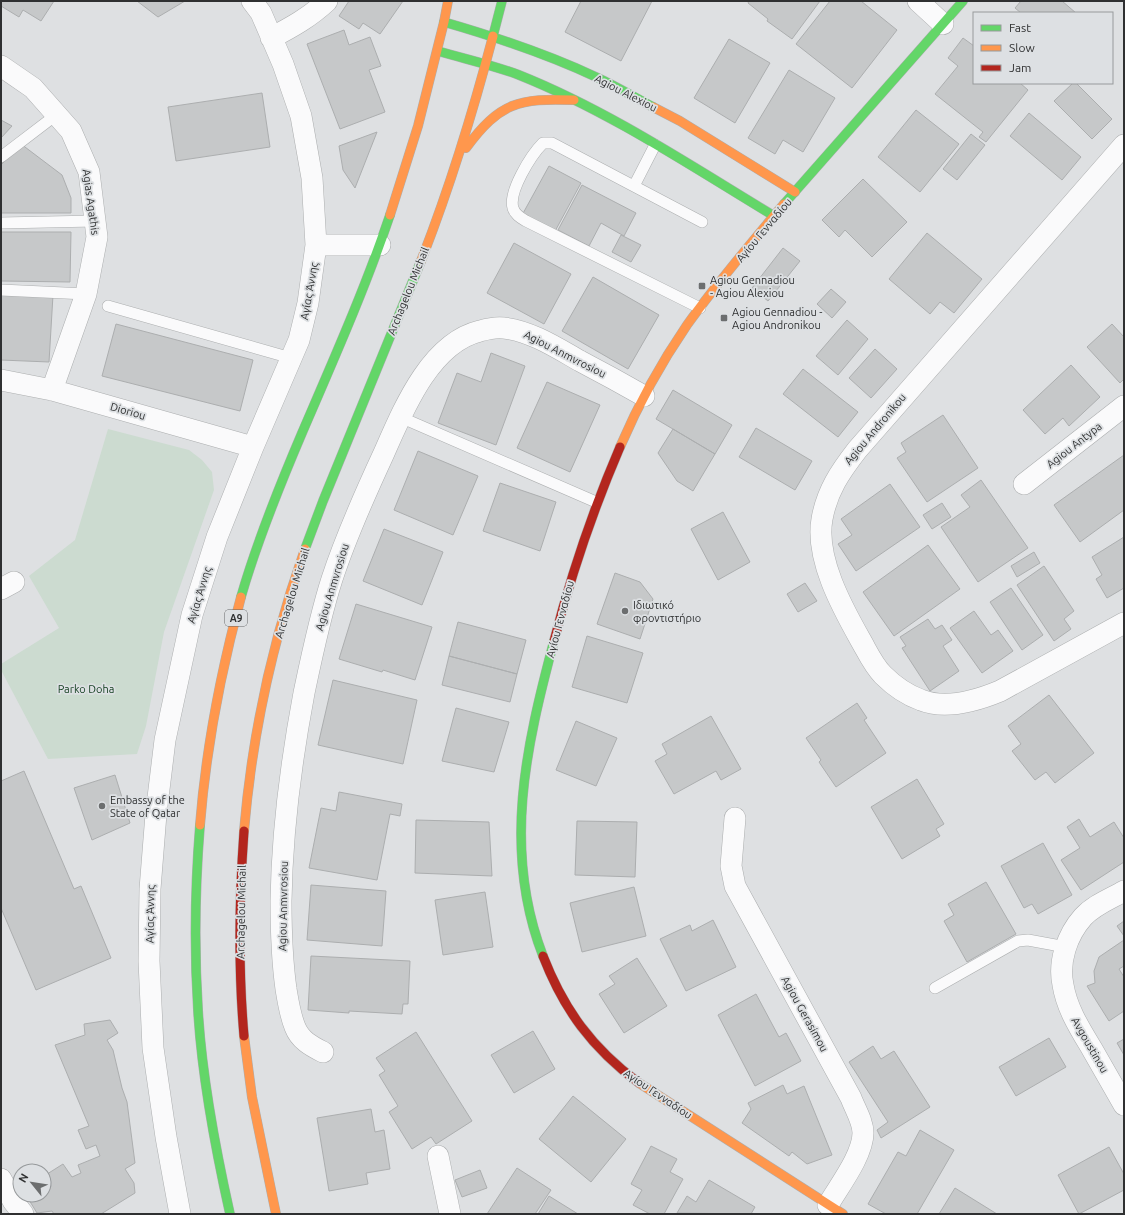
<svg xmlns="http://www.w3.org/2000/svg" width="1125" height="1215" viewBox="0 0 1125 1215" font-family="Ubuntu,sans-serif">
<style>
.green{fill:#ccdbd0}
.building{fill:#c6c8c9;stroke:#acaeaf}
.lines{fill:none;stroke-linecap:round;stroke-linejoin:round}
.lane-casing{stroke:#acaeaf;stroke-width:12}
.street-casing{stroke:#acaeaf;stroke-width:22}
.fast-casing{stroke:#acaeaf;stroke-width:10}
.slow-casing{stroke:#acaeaf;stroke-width:10}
.jam-casing{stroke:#acaeaf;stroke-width:10}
.lane{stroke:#fafafb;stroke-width:11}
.street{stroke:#fafafb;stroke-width:21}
.fast{stroke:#63d668;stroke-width:9}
.slow{stroke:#ff974d;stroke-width:9}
.jam{stroke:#b3261e;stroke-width:9}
.poi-dot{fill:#6c6e6f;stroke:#dde0e3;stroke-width:1.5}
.labels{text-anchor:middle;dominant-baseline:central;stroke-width:3.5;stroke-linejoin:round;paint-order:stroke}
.shield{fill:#dde0e3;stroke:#636566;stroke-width:1}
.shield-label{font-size:10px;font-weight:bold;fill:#2f3031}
.street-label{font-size:11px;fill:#2f3031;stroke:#dde0e3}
.poi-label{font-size:11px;fill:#2f3031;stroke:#dde0e3;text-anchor:start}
.park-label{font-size:11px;fill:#0f3c1c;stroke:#dde0e3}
</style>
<rect width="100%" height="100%" fill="#dee0e2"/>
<path class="green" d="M108 429 189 450 202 460 212 472 214 490 164 632 146 726 137 754 48 759 1 670V664L59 628 29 576 75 540Z"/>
<path class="building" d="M1 1H54L41 21 23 10 19 17 1 6Z
M137 1H185L158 17Z
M349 1H403L380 34 363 23 359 29 339 16Z
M581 1H652L621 61 565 32Z
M749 1H820L792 39 767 21 768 19 748 3Z
M830 1H861L897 30 852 88 796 44Z
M1021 1H1062L1076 13H1021L1015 8Z
M344 30 349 45 370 37 381 66 369 70 385 112 340 129 307 44Z
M963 38 974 46V83H1020L1028 90 986 142 979 137 983 132 935 94 958 66 948 58Z
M729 39 770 63 735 123 694 98Z
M789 70 835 98 803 152 783 140 775 154 748 138Z
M1073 83H1076L1112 119 1092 139 1054 101Z
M262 93 270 147 176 161 168 107Z
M916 110 959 144 920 192 878 157Z
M1029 113 1081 157 1062 180 1010 136Z
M1 120 12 126 1 138Z
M377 132 355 188 343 170 339 146Z
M971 134 985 145 957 180 943 169Z
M21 144 62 175 71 198V213H1V165Z
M549 166 581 183 553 235 521 217Z
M863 179 907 222 872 257 845 230 839 237 822 220Z
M582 185 636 213 624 236 601 223 589 246 558 230Z
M1 232H71L70 282 1 281Z
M927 233 982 279 954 313 940 302 930 314 889 279Z
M621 235 641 245 631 262 612 252Z
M514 243 571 274 544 324 487 293Z
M783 248 800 261 768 301 752 288Z
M593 277 659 315 628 369 562 331Z
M831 289 846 302 832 318 817 304Z
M1 292 53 295 49 362 1 360Z
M847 320 868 339 838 375 816 356Z
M116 324 253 360 240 411 102 376Z
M1112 324 1124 337V379L1120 383 1087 347Z
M875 349 897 369 871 398 849 378Z
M491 353 525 366 496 445 438 423 457 373 481 382Z
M1071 365 1100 397 1069 426 1063 418 1045 434 1023 410Z
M803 369 858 412 838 437 783 394Z
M547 382 600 405 570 472 517 448Z
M673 390 732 425 715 454 656 419Z
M943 415 978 468 927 502 897 458 906 452 901 443Z
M756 428 812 461 795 490 739 457Z
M673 429 715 454 693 491 677 481 658 453Z
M418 451 478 476 453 535 394 510Z
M1124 455V510L1080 542 1054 505Z
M981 480 1028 548 978 582 941 527 970 507 961 495Z
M500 483 556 502 540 551 483 531Z
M890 484 920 527 856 571 838 544 852 535 841 519Z
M942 503 951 517 932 529 923 515Z
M723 512 750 562 718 580 691 529Z
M384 529 443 552 422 605 363 581Z
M1124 537V588L1107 598 1096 579 1102 575 1092 557Z
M928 545 960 589 894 636 863 592Z
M1034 552 1040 563 1017 577 1011 566Z
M1044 566 1074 611 1064 619 1071 629 1054 641 1017 585Z
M615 573 640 582 653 599 640 639 597 624Z
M805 583 817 601 798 612 787 594Z
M1011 588 1043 635 1022 650 990 602Z
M356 604 432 627 415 680 383 670 382 672 339 659Z
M974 611 991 635 998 630 1013 651 982 673 950 628Z
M928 619 935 629 942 625 952 640 943 646 959 671 930 691 902 648 906 646 900 637Z
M458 622 526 640 517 674 449 656Z
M587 636 643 653 627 703 572 687Z
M449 656 517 674 510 702 442 685Z
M333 680 417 700 403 764 318 745Z
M1049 695 1094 753 1055 783 1046 772 1035 780 1012 751 1021 744 1008 726Z
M857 703 867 718 864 720 886 753 836 787 819 762 821 760 806 738Z
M456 708 509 722 494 772 442 761Z
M711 716 741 769 721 780 716 771 674 794 655 761 667 754 662 744Z
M576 721 617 738 596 786 556 770Z
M24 771 74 889 81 886 111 958 36 990 1 908V781Z
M115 775 130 823 92 840 74 788Z
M917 779 944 824 936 829 940 836 902 859 871 807Z
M339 792 402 804 400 816 390 814 377 880 309 868 321 808 336 811Z
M1079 819 1090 837 1114 822 1124 838V862L1081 890 1061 860 1080 848 1067 827Z
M416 820 489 822 492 876 415 873Z
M577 821 637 822 635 877 575 875Z
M1043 843 1072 895 1038 914 1032 904 1024 908 1001 866Z
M986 882 1016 934 967 962 944 921 954 915 948 904Z
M311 885 386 891 382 946 307 940Z
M634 887 646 936 582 952 570 903Z
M485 892 493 947 443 955 435 900Z
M713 920 736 967 686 991 660 939 690 925 692 931Z
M1124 921V936L1117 926Z
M1124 940V966L1119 969 1124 977V1011L1109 1021 1087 986 1095 983 1094 971 1099 957Z
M311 956 410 961 408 1004H403L402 1014 349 1011V1013L308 1010Z
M637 958 667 1006 624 1033 599 994 615 984 609 976Z
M756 994 779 1037 786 1033 801 1061 755 1086 718 1015Z
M110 1020 118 1033 107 1040 113 1050 122 1088 127 1102 135 1163 125 1169 134 1183 135 1193 101 1214H54L52 1211 37 1213 26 1195H44V1176L63 1164 72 1177 81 1173 78 1165 100 1156 96 1145 86 1149 78 1130 89 1126 55 1045 85 1035 84 1024Z
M533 1031 555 1069 514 1093 491 1055Z
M416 1032 472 1121 436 1144 431 1137 412 1149 389 1112 398 1106 379 1075 385 1071 376 1058Z
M1049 1038 1066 1067 1016 1096 999 1067Z
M1124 1039V1055L1117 1043Z
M873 1046 881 1059 894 1051 930 1107 881 1138 877 1130 888 1122 849 1062Z
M783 1085 787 1094 804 1086 832 1155 807 1164 792 1152 789 1156 742 1123 751 1109 748 1103Z
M573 1096 626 1139 591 1182 539 1139Z
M371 1109 375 1132 384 1130 390 1169 366 1173 368 1184 329 1191 317 1118Z
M920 1130 954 1150 917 1214H886L868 1204 898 1152 906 1156Z
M651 1146 677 1159 670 1172 683 1179 664 1214H650L633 1205 642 1190 631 1184Z
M1109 1147 1124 1174V1190L1079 1214 1058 1175Z
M517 1168 551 1190 535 1214H487Z
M480 1170 487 1188 462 1197 455 1180Z
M709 1180 755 1207 751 1214 677 1213 687 1196 696 1202Z
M955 1188 997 1214H939Z
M549 1196 578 1214H538Z"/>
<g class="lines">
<g class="lane-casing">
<path id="lane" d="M1 157 56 115
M634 186 655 145
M1 223 95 221
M1 290 86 294
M108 306 291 358
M700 308 526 221C521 218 515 215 513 208 508 192 531 155 543 143H552L702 222
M400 417 596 502
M935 988 1018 941 1028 940 1066 947"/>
</g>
<g class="street-casing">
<path id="street" d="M918 1 943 24
M271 38C292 27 310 17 327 1
M1 66 33 88 71 131 89 172 97 237 86 294 52 390
M1124 145 857 450C840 472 827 491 822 519 815 558 842 607 860 639 867 651 873 665 883 675 893 685 907 695 921 700 946 710 976 701 1000 691L1124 623
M316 245H380
M1 380 52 390 253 447
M1024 484 1124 406
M1 589 14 582
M735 818 731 866 735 886 851 1098C855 1109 863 1121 863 1133 863 1155 839 1186 828 1205
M1124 891C1110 899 1094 905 1083 917 1067 935 1058 962 1063 985 1067 1009 1080 1029 1092 1049 1103 1068 1113 1086 1124 1105
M323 1052C311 1046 300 1040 295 1027 290 1015 288 1001 286 989 282 960 281 931 281 901 282 832 291 762 304 693 312 655 320 616 332 579 346 536 365 494 384 453 403 410 430 343 480 331 487 329 497 327 504 328 531 331 557 348 580 361 601 372 623 384 644 396
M438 1156 450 1214
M1 1179 13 1201 23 1214
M180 1214 166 1137 153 1048 149 961 150 889 156 814 165 740 192 615 217 537 253 447 299 340 308 303 316 245 312 178 301 116 283 64 261 13 252 1"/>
</g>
<g class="fast-casing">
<path id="fast" d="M444 22C496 37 547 54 596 77 616 86 634 97 653 107
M493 36 502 1
M438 51C465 59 493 65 519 75 609 111 691 166 774 216
M784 204 963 1
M305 549 323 501 421 261
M241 597C257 541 279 487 302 433 333 361 365 289 390 215
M200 825C195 887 194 948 198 1010 202 1079 215 1147 230 1214
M543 956C502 850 526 746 554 641"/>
</g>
<g class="slow-casing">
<path id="slow" d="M444 22 448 1
M653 107 680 121 795 192
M466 148C500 102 519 98 574 100
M390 215 418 126 444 22
M421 261C450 187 473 112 493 36
M620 447C638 405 661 363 687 325 717 283 751 243 784 204
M200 825C206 749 221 671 241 597
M244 831C252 736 273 639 305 549
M244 1036 252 1097 276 1214
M639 1083 843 1214"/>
</g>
<g class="jam-casing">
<path id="jam" d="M554 641C571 575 593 510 620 447
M543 956C564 1010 592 1048 639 1083
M244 1036C238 967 239 900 244 831"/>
</g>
<use href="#lane" class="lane"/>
<use href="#street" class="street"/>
<use href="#fast" class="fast"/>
<use href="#slow" class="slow"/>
<use href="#jam" class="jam"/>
</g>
<g class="poi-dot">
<rect x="698" y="282" width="8" height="8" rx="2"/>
<rect x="720" y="314" width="8" height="8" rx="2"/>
<circle cx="625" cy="611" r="4"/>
<circle cx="102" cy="806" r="4"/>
</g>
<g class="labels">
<rect class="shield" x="225" y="610" width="22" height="16" rx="3"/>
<g class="shield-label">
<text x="236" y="618">A9</text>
</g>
<g class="street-label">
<text transform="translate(626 93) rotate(27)">Agiou Alexiou</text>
<text transform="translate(91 202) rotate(82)">Agias Agathis</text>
<text transform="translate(764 230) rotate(-50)">Αγίου Γενναδίου</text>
<text transform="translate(309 291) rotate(-80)">Αγίας Άννης</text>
<text transform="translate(408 291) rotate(-68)">Archagelou Michail</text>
<text transform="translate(565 354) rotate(27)">Agiou Anmvrosiou</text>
<text transform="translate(128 411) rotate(16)">Dioriou</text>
<text transform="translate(875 429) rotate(-50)">Agiou Andronikou</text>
<text transform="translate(1074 445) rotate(-38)">Agiou Antypa</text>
<text transform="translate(332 587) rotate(-73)">Agiou Anmvrosiou</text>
<text transform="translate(292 593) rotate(-73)">Archagelou Michail</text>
<text transform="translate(199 595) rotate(-73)">Αγίας Άννης</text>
<text transform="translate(560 619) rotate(-75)">Αγίου Γενναδίου</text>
<text transform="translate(283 906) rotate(-89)">Agiou Anmvrosiou</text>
<text transform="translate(241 912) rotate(-89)">Archagelou Michail</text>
<text transform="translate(150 914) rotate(-89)">Αγίας Άννης</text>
<text transform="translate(805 1014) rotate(61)">Agiou Gerasimou</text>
<text transform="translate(1090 1045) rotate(60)">Avgoustinou</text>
<text transform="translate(658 1094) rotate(34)">Αγίου Γενναδίου</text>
</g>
<g class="poi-label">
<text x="710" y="280">Agiou Gennadiou<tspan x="710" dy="13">- Agiou Alexiou</tspan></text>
<text x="732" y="312">Agiou Gennadiou -<tspan x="732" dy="13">Agiou Andronikou</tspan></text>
<text x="633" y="605">Ιδιωτικό<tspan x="633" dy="13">φροντιστήριο</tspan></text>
<text x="110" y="800">Embassy of the<tspan x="110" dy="13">State of Qatar</tspan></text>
</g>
<g class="park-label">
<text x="86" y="689">Parko Doha</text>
</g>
</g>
<rect width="1125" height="1215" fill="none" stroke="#2f3031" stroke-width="4"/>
<rect x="973" y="12" width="140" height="72" fill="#dde0e3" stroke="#979a9c"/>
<rect x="981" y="25" width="20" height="6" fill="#63d668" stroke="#979a9c"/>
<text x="1009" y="32" font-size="12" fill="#2f3031">Fast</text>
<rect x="981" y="45" width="20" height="6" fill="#ff974d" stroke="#979a9c"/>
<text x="1009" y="52" font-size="12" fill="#2f3031">Slow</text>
<rect x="981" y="65" width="20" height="6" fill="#b3261e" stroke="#979a9c"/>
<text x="1009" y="72" font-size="12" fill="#2f3031">Jam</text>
<g transform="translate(32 1183) rotate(300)"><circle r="19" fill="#dde0e3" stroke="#979a9c"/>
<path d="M0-3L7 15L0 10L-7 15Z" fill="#6c6e6f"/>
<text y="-6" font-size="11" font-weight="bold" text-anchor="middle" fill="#2f3031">N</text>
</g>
</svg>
